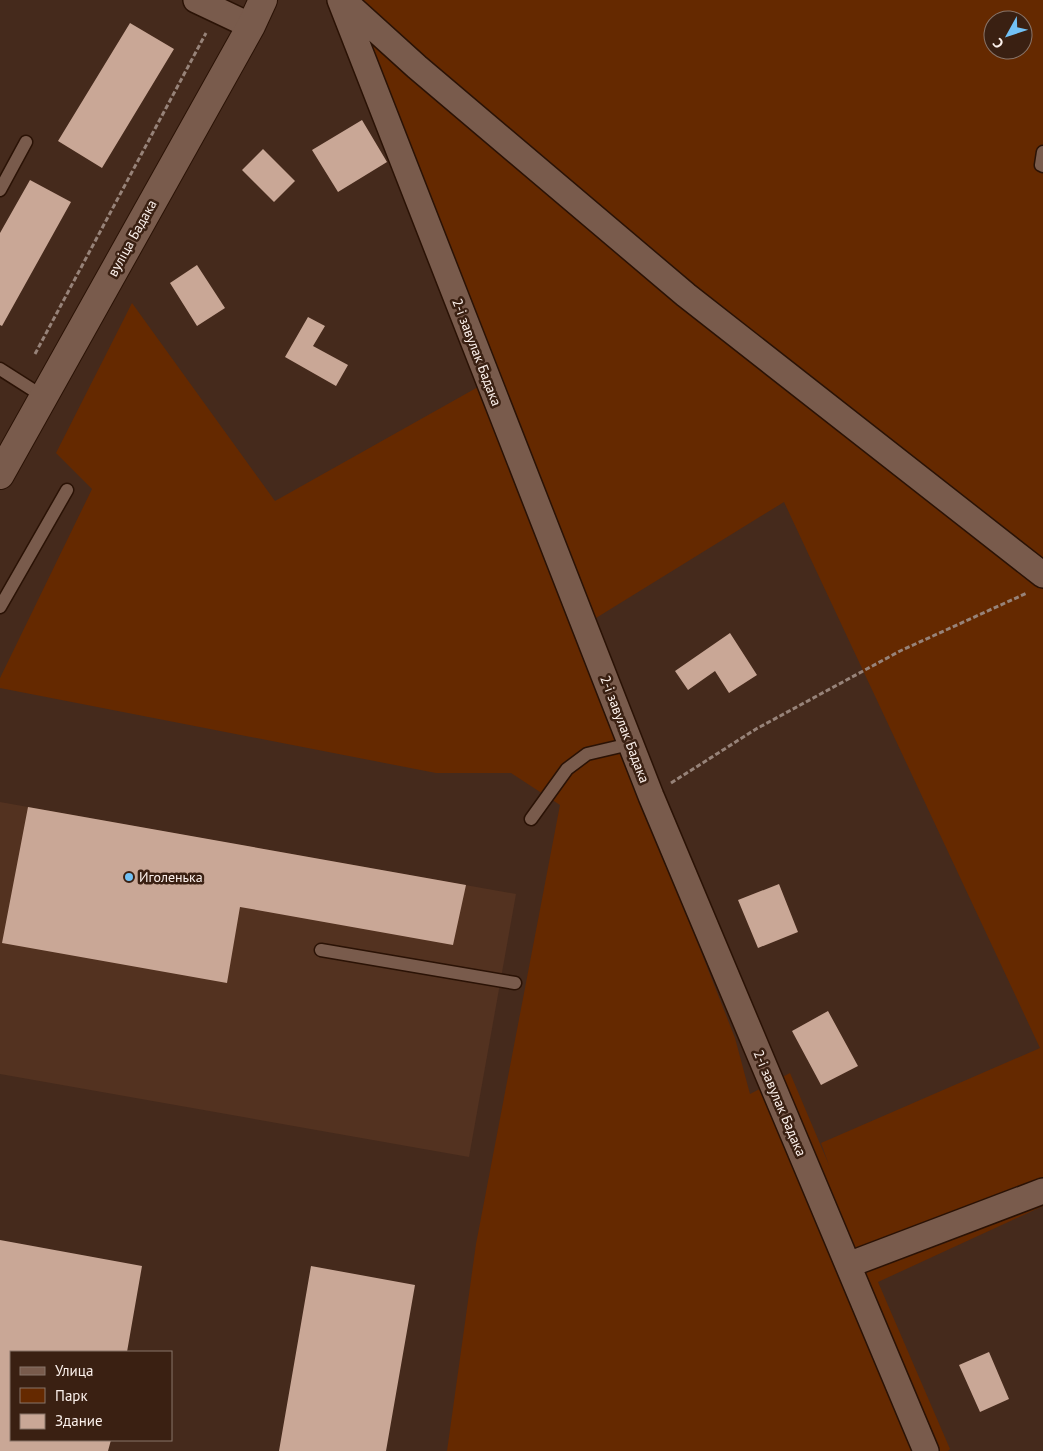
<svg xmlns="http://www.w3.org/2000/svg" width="1043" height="1451" viewBox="0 0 1043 1451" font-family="'PT Sans',sans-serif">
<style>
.built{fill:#533220}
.green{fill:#652900;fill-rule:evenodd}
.building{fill:#c9a796}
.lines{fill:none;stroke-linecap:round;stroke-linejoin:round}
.lane-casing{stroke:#2a1205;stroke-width:15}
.street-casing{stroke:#2a1205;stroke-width:28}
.secondary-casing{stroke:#2a1205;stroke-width:30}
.path{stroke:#978379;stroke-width:3;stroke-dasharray:5 2.5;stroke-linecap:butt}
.lane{stroke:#795b4c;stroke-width:12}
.street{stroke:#795b4c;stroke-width:25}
.secondary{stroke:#795b4c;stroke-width:28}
.poi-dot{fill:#72c1f5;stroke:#3a2012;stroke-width:2}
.labels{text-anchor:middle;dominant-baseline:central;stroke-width:5;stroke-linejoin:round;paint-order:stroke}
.street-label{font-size:14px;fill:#fcf1ec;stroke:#3a2012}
.poi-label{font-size:14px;fill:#fcf1ec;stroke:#3a2012;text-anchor:start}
</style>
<rect width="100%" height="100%" fill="#452a1c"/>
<path class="built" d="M0 802 516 894 469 1157 0 1074Z"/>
<path class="green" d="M332 0H1043V1206L878 1282 950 1449 948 1451H447L476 1244 560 805 511 773H436L0 688V678L92 489 56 453 132 303 275 501 478 387 329 9ZM993 20H1023V50H993ZM784 502 1040 1048 821 1143 829 1165 790 1073 750 1094 735 1038 575 631Z"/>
<path class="building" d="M130 23 174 49 102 168 58 141Z
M362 120 387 162 338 192 312 150Z
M263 149 295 181 274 202 242 170Z
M30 180 71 202 2 326 0 325V233Z
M197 265 225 308 197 326 170 283Z
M308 317 325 326 313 346 348 365 336 386 285 357Z
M730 633 757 675 729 693 715 671 688 690 675 671Z
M28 807 466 885 453 945 240 907 227 983 2 943Z
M779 884 798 932 758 948 738 900Z
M828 1011 858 1066 821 1085 792 1031Z
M0 1240 142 1266 127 1352H11V1440H111L108 1451H0Z
M311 1266 415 1285 386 1451H279Z
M989 1352 1009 1399 980 1412 959 1365Z"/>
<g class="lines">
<g class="lane-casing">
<path id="lane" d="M1043 152 1041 165 1043 166
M0 190 26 142
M0 369 44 397
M0 607 67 490
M531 819 567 769 587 754 630 744
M321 950 515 983"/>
</g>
<g class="street-casing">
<path id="street" d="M196 0 251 26
M340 0 651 796 926 1451
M343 0 417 67 686 295 1043 575
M848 1265 1043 1191"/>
</g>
<g class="secondary-casing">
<path id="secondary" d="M0 475 251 26 263 0"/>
</g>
<path class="path" d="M35 354 206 33
M671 783 756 729 900 651 1027 593"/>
<use href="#lane" class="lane"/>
<use href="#street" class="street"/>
<use href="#secondary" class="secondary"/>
</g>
<circle class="poi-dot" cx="129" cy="877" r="5"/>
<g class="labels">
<g class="street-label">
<text transform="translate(132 238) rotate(-61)">вуліца Бадака</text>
<text transform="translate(477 352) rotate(69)">2-і завулак Бадака</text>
<text transform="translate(625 729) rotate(69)">2-і завулак Бадака</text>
<text transform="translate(780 1103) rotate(67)">2-і завулак Бадака</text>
</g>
<g class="poi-label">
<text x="139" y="877">Иголенька</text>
</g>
</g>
<rect x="10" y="1351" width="162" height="90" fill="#3a2012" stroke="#887469"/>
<rect x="20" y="1367" width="25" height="8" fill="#795b4c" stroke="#887469"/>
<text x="55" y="1376" font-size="15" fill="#fcf1ec">Улица</text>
<rect x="20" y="1388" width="25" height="15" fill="#652900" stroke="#887469"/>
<text x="55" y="1401" font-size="15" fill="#fcf1ec">Парк</text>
<rect x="20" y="1414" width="25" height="15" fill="#c9a796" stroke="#887469"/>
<text x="55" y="1426" font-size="15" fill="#fcf1ec">Здание</text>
<g transform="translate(1008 35) rotate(230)"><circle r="24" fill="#3a2012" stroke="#887469"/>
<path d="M0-4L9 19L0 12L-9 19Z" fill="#72c1f5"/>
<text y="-8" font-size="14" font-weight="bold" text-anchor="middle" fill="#fcf1ec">С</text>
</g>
</svg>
